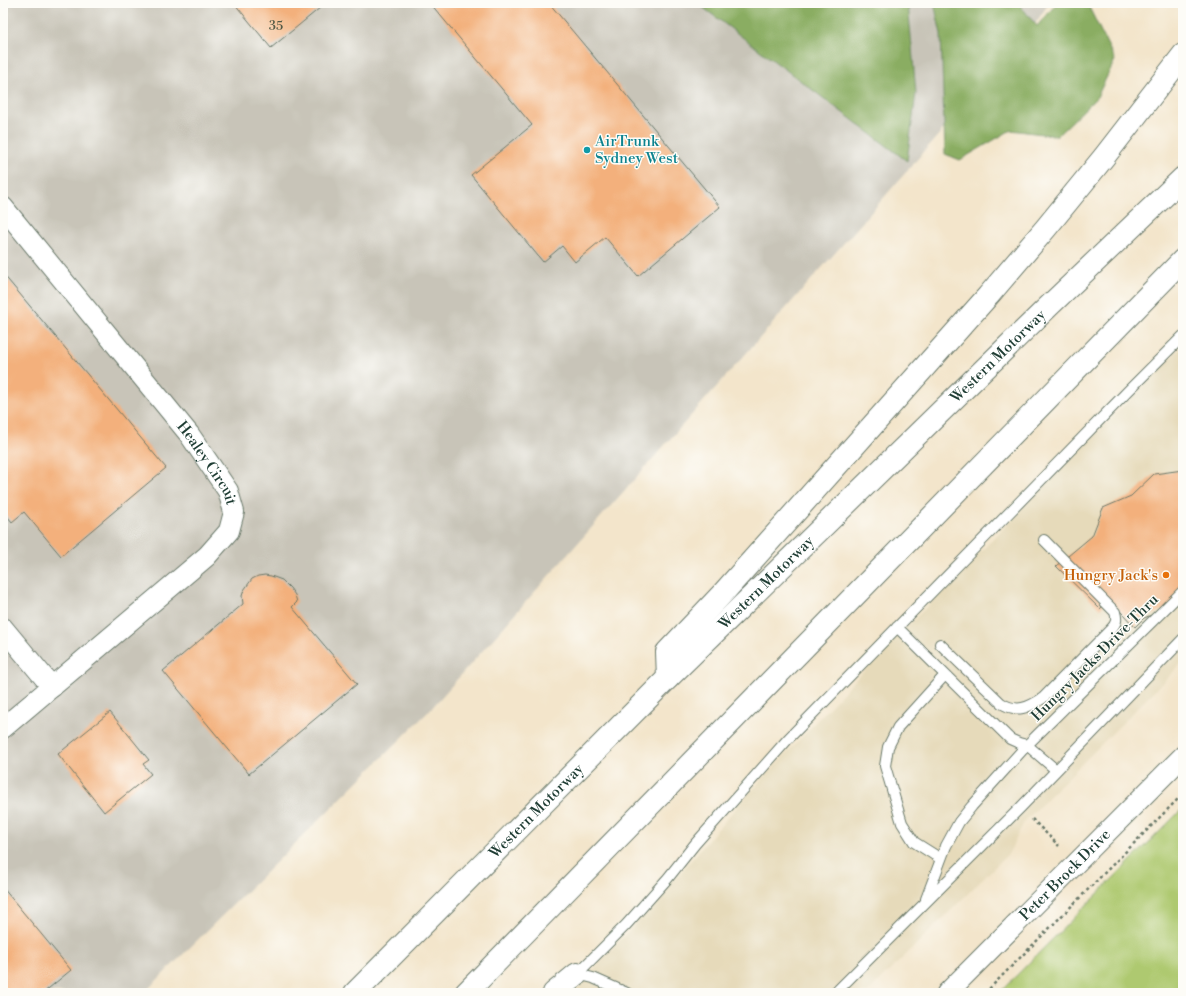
<svg xmlns="http://www.w3.org/2000/svg" width="1186" height="996" viewBox="0 0 1186 996" font-family="'Libre Bodoni',serif">
<style>
.built{fill:#e6daba}
.industrial{fill:#c8c4b8}
.green{fill:#aec96f;stroke:#668352}
.forest{fill:#8aad62;stroke:#54754b}
.building{fill:#f3b07b}
.lines{fill:none;stroke-linecap:round;stroke-linejoin:round}
.service-casing{stroke:#697869;stroke-width:12}
.minor-casing{stroke:#697869;stroke-width:22}
.motorway-casing{stroke:#697869;stroke-width:24}
.path{stroke:#697869;stroke-width:2.5;stroke-dasharray:3 3;stroke-linecap:butt}
.service{stroke:#fff;stroke-width:10}
.minor{stroke:#fff;stroke-width:20}
.motorway{stroke:#fff;stroke-width:22}
.culture-dot{fill:#0f9aa8;stroke:#fdfcf7;stroke-width:1.5}
.food-dot{fill:#e8710a;stroke:#fdfcf7;stroke-width:1.5}
.labels{text-anchor:middle;dominant-baseline:central;stroke-width:3;stroke-linejoin:round;paint-order:stroke}
.number-label{font-size:13px;fill:#545a46}
.culture-label{font-size:15px;fill:#0d838f;stroke:#fdfcf7;text-anchor:start}
.street-label{font-size:15px;fill:#1f3d34;stroke:#fdfcf7}
.food-label{font-size:15px;fill:#c56008;stroke:#fdfcf7;text-anchor:end}
</style>
<rect width="100%" height="100%" fill="#fdfcf7"/>
<filter id="ink" filterUnits="userSpaceOnUse"><feTurbulence type="fractalNoise" baseFrequency=".025" numOctaves="2"/><feDisplacementMap in="SourceGraphic" scale="8" xChannelSelector="R" yChannelSelector="G"/><feConvolveMatrix kernelMatrix="1 2 1 2 8 2 1 2 1" color-interpolation-filters="sRGB"/></filter>
<filter id="wash" filterUnits="userSpaceOnUse"><feTurbulence type="fractalNoise" baseFrequency=".012" numOctaves="4" result="noise"/><feDisplacementMap in="SourceGraphic" scale="16" xChannelSelector="R" yChannelSelector="G"/><feGaussianBlur stdDeviation="0.9" result="paint"/><feColorMatrix in="noise" values="0 0 0 0 0 0 0 0 0 0 0 0 0 0 0 0 0 1.4 0 .05"/><feComposite in="paint" operator="in"/></filter>
<g filter="url(#wash)">
<rect width="100%" height="100%" fill="#f3e5cb"/>
<path class="built" d="M1183 345V662L1024 822 1009 853 867 993H572L661 895 741 802 853 682Z"/>
<path class="industrial" d="M3 3H1049L1035 24 866 218 429 711 144 993H3Z"/>
<path class="green" d="M1183 808V993H999Z"/>
<path class="forest" d="M697 3H908L916 93 907 161Z
M934 3H1018L1037 26 1057 3H1087L1115 60 1097 97 1057 136 1011 130 960 160 945 154 941 34Z"/>
<g id="blocks">
<path class="building" d="M234 3H326L271 48Z
M430 3H549L720 207 638 276 605 237 575 262 562 246 543 262 471 175 532 125Z
M3 274 166 468 61 556 24 512 12 522 3 511Z
M1183 470V602L1144 618 1135 627 1109 599 1100 609 1056 566 1092 536 1103 508 1131 496 1154 474Z
M265 575 271 576 282 580 290 588 295 595 297 602 292 607 357 684 249 774 163 671 243 604 242 596 244 590 252 579 258 576Z
M110 712 149 760 143 764 151 774 104 812 58 754Z
M3 888 71 970 43 993H3Z"/>
</g>
</g>
<g filter="url(#ink)">
<use href="#blocks" fill-opacity="0" stroke="#697869" stroke-width="1"/>
<g class="lines">
<g class="service-casing">
<path id="service" d="M897 627 1010 739 1019 743 1027 745 1056 770
M940 644 1001 703C1017 713 1028 708 1043 698L1111 629C1117 623 1117 619 1115 612L1044 540
M941 859 914 842 902 823 885 766 888 747 898 727 945 675
M926 899 946 846 959 822 972 806 1027 745 1183 591
M577 974 626 925 668 878 695 844 788 739 1129 390 1183 336
M577 974 593 978 627 993
M835 993 1021 807 1183 639"/>
</g>
<g class="minor-casing">
<g id="minor">
<path id="s1" d="M3 207 189 434 228 491 234 512 229 531 207 556 3 728"/>
<path d="M3 628 52 687"/>
<path id="s2" d="M947 993 1183 756"/>
</g>
</g>
<g class="motorway-casing">
<g id="motorway">
<path d="M668 678 667 652 724 592 988 296 1046 228 1104 157 1183 55"/>
<path id="s3" d="M355 993 668 678 1049 306 1183 178"/>
<path d="M466 993 1183 260"/>
<path d="M554 993 577 974"/>
</g>
</g>
<path class="path" d="M1032 819 1059 846
M985 993 1183 794"/>
<use href="#service" class="service"/>
<use href="#minor" class="minor"/>
<use href="#motorway" class="motorway"/>
</g>
</g>
<circle class="culture-dot" cx="587" cy="150" r="4"/>
<circle class="food-dot" cx="1166" cy="575" r="4"/>
<g class="labels">
<g class="number-label">
<text x="276" y="26">35</text>
</g>
<g class="culture-label">
<text x="595" y="141">AirTrunk<tspan x="595" dy="17">Sydney West</tspan></text>
</g>
<g class="street-label">
<text stroke="none"><textPath href="#s3" startOffset="905">Western Motorway</textPath></text>
<text stroke="none"><textPath href="#s1" startOffset="328">Healey Circuit</textPath></text>
<text stroke="none"><textPath href="#s3" startOffset="581">Western Motorway</textPath></text>
<text transform="translate(1095 658) rotate(-45)">Hungry Jacks Drive-Thru</text>
<text stroke="none"><textPath href="#s3" startOffset="257">Western Motorway</textPath></text>
<text stroke="none"><textPath href="#s2" startOffset="167">Peter Brock Drive</textPath></text>
</g>
<g class="food-label">
<text x="1158" y="575">Hungry Jack's</text>
</g>
</g>
<rect width="1186" height="996" fill="none" stroke="#fdfcf7" stroke-width="16"/>
</svg>
